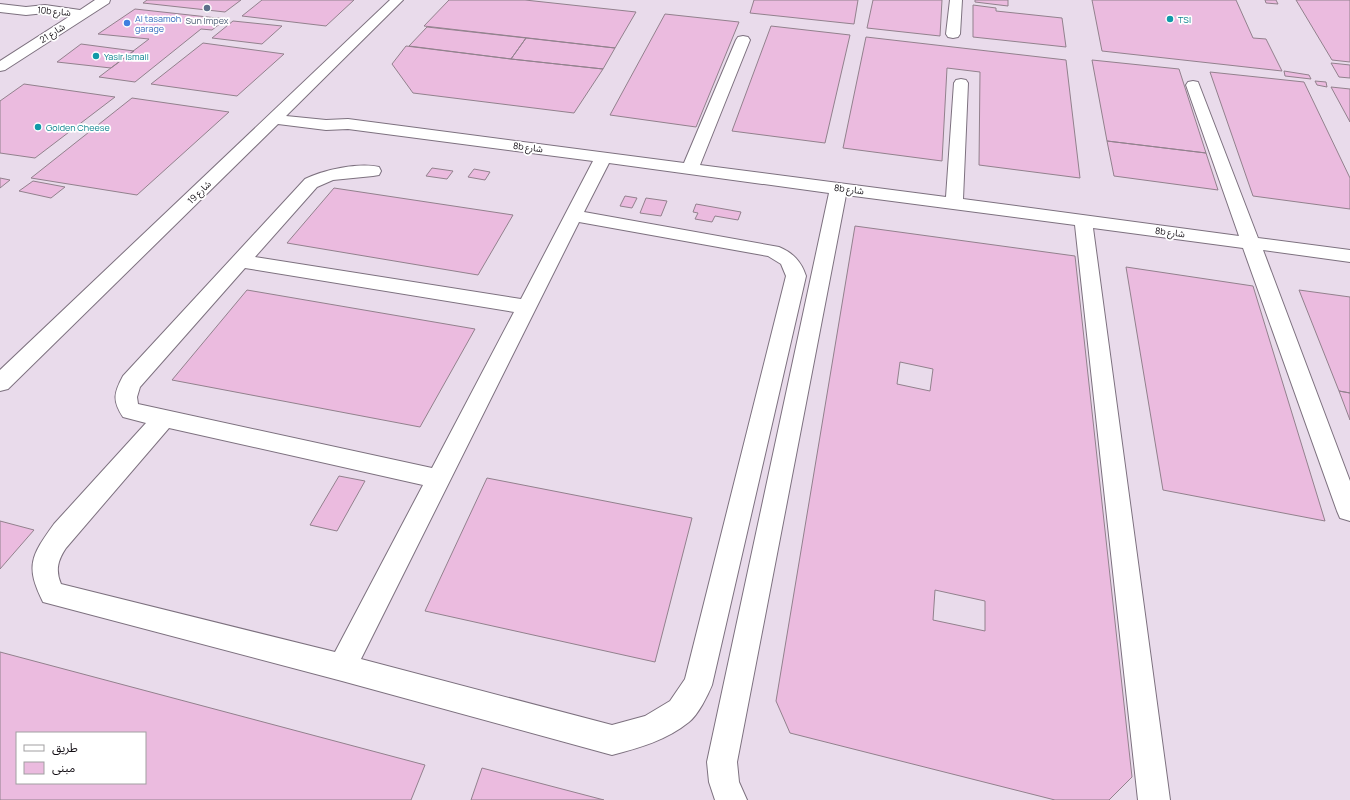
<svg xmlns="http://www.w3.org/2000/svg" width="1350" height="800" viewBox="0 0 1350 800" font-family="Manrope,'Noto Sans Arabic',sans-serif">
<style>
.building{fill:#ebbbdf;stroke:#92818d;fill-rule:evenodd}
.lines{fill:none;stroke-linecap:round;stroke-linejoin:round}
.minor-casing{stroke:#7d717f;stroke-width:2}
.minor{fill:#fff;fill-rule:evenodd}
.service-dot{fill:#5c6f8a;stroke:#fff;stroke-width:1.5}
.culture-dot{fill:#0f9aa8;stroke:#fff;stroke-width:1.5}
.shop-dot{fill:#3f7fe0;stroke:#fff;stroke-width:1.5}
.labels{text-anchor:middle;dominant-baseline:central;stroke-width:3.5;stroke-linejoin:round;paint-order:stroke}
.far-street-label{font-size:9px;fill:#140f15;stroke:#fff}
.far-shop-label{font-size:9px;fill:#366cbe;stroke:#fff;text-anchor:start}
.far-culture-label{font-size:9px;fill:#0d838f;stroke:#fff;text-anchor:start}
.far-service-label{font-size:9px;fill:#4e5e75;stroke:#fff}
</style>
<rect width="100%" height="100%" fill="#e9dbeb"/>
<path class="building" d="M147 0H241L225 12 143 3Z
M262 0H354L326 26 242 16Z
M449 0H525L636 12 615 48 424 26Z
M754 0H858L854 24 750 13Z
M873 0H942L940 36 867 28Z
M975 0H1008V6L975 2Z
M1092 0H1236L1253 38 1266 39 1282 71 1102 51Z
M1265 0H1276L1278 4 1266 3Z
M1296 0H1350V62L1332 60Z
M973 5 996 8V11L1062 18 1066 47 973 37Z
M135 9 226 19 212 30 201 29 135 82 99 77 149 39 98 34Z
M665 14 739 22 696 127 610 115Z
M233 21 282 26 262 44 212 38Z
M771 26 850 35 825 143 732 131Z
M427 27 526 38 511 59 409 46Z
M866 37 1066 60 1080 178 979 165 980 72 947 68 942 161 843 148Z
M526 38 615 48 603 69 511 59Z
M203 43 284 54 237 96 151 84Z
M81 44 134 51 111 68 57 62Z
M406 46 511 59 603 69 574 113 413 93 392 64Z
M1092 60 1179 69 1206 153 1107 141Z
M1331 63 1350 65V78L1339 77Z
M1284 71 1309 75 1311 79 1285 76Z
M1210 72 1304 82 1350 178V209L1253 196Z
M1315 81 1326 82 1327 87 1317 85Z
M24 84 115 97 35 158 0 153V101Z
M1331 87 1350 89V122Z
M132 98 229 112 137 195 31 178Z
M1107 141 1206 153 1218 190 1114 176Z
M432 168 453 171 447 179 426 176Z
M474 169 490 172 485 180 468 177Z
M0 178 10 180 0 188Z
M33 181 65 187 51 198 19 191Z
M334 188 513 215 478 275 287 243Z
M625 196 637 198 632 208 620 206Z
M646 198 667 201 661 216 640 213Z
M696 204 741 212 738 220 715 216 712 222 695 219 698 213 693 212Z
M855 226 1075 256 1132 777 1109 800H1055L790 733 776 701ZM900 362 933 369 930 391 897 384ZM935 590 985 601V631L933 620Z
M1126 267 1253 286 1325 521 1163 490Z
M247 290 475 329 420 427 172 380Z
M1299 290 1350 297V393L1339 391Z
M1339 391 1350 393V420Z
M339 476 365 481 337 531 310 525Z
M487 478 692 518 655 662 425 611Z
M0 521 34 530 0 569Z
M0 652 425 765 411 800H0ZM17 733H145V783H17Z
M482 768 604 800H471Z"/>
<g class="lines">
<g class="minor-casing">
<path id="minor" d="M95 0H110L109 3 5 70 0 71V61L70 16 45 13 26 15 0 12V4L26 7 45 5 80 10Z
M390 0H403L286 116 326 120 348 119 684 163 736 40 738 37 743 36 748 37 750 40 700 165 946 197 954 83 956 80 961 79 966 80 968 83 963 199 1239 236 1186 85 1188 82 1193 81 1198 82 1258 238 1350 250V262L1263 250 1350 481V521L1340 518 1337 511 1243 248 1093 228 1170 800H1138L1075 225 846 195 737 762 739 782 747 800H715L709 782 707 762 829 193 609 163 584 212 779 247C793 253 801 261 806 276L712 685C708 695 698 715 689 722 667 740 639 748 612 755L342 681 43 602C25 566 31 556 54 524L146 423 123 417C112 400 114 393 123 376L305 179C323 170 359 162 379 167L381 171 379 175 373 176 333 180 317 187 255 257 521 299 593 161 348 129 326 130 278 124 8 389 0 391V370ZM579 222 768 256 781 264 786 276 685 679 670 701 645 716 612 725 361 659ZM245 268 514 312 432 468 138 404 137 397 140 387ZM169 428 423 485 335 652 61 584C55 570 58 560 66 548Z
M950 0H962L960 34 958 37 953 38 948 37 946 34Z"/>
</g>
<use href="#minor" class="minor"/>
</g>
<circle class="service-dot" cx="207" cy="8" r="4"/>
<g class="culture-dot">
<circle cx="1170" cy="19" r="4"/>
<circle cx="96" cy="56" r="4"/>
<circle cx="38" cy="127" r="4"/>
</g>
<circle class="shop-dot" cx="127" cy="23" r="4"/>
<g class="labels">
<g class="far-street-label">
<text transform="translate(54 11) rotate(5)">10b شارع</text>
<text transform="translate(52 33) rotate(-33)">شارع 21</text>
<text transform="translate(528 147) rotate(7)">8b شارع</text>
<text transform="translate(849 189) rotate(7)">8b شارع</text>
<text transform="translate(199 192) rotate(-44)">شارع 19</text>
<text transform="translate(1170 232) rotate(7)">8b شارع</text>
</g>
<g class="far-shop-label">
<text x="135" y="18">Al tasamoh<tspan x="135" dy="10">garage</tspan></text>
</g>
<g class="far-culture-label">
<text x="1178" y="19">TSI</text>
<text x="104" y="56">Yasir Ismail</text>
<text x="46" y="127">Golden Cheese</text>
</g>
<g class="far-service-label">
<text x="207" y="20">Sun Impex</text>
</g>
</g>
<rect x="16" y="732" width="130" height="52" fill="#ffffff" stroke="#a19fa1"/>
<rect x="24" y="745" width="20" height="6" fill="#ffffff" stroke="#a19fa1"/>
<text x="52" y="752" font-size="12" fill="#140f15">طريق</text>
<rect x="24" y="762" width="20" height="12" fill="#ebbbdf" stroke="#a19fa1"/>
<text x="52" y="772" font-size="12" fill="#140f15">مبنى</text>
</svg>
